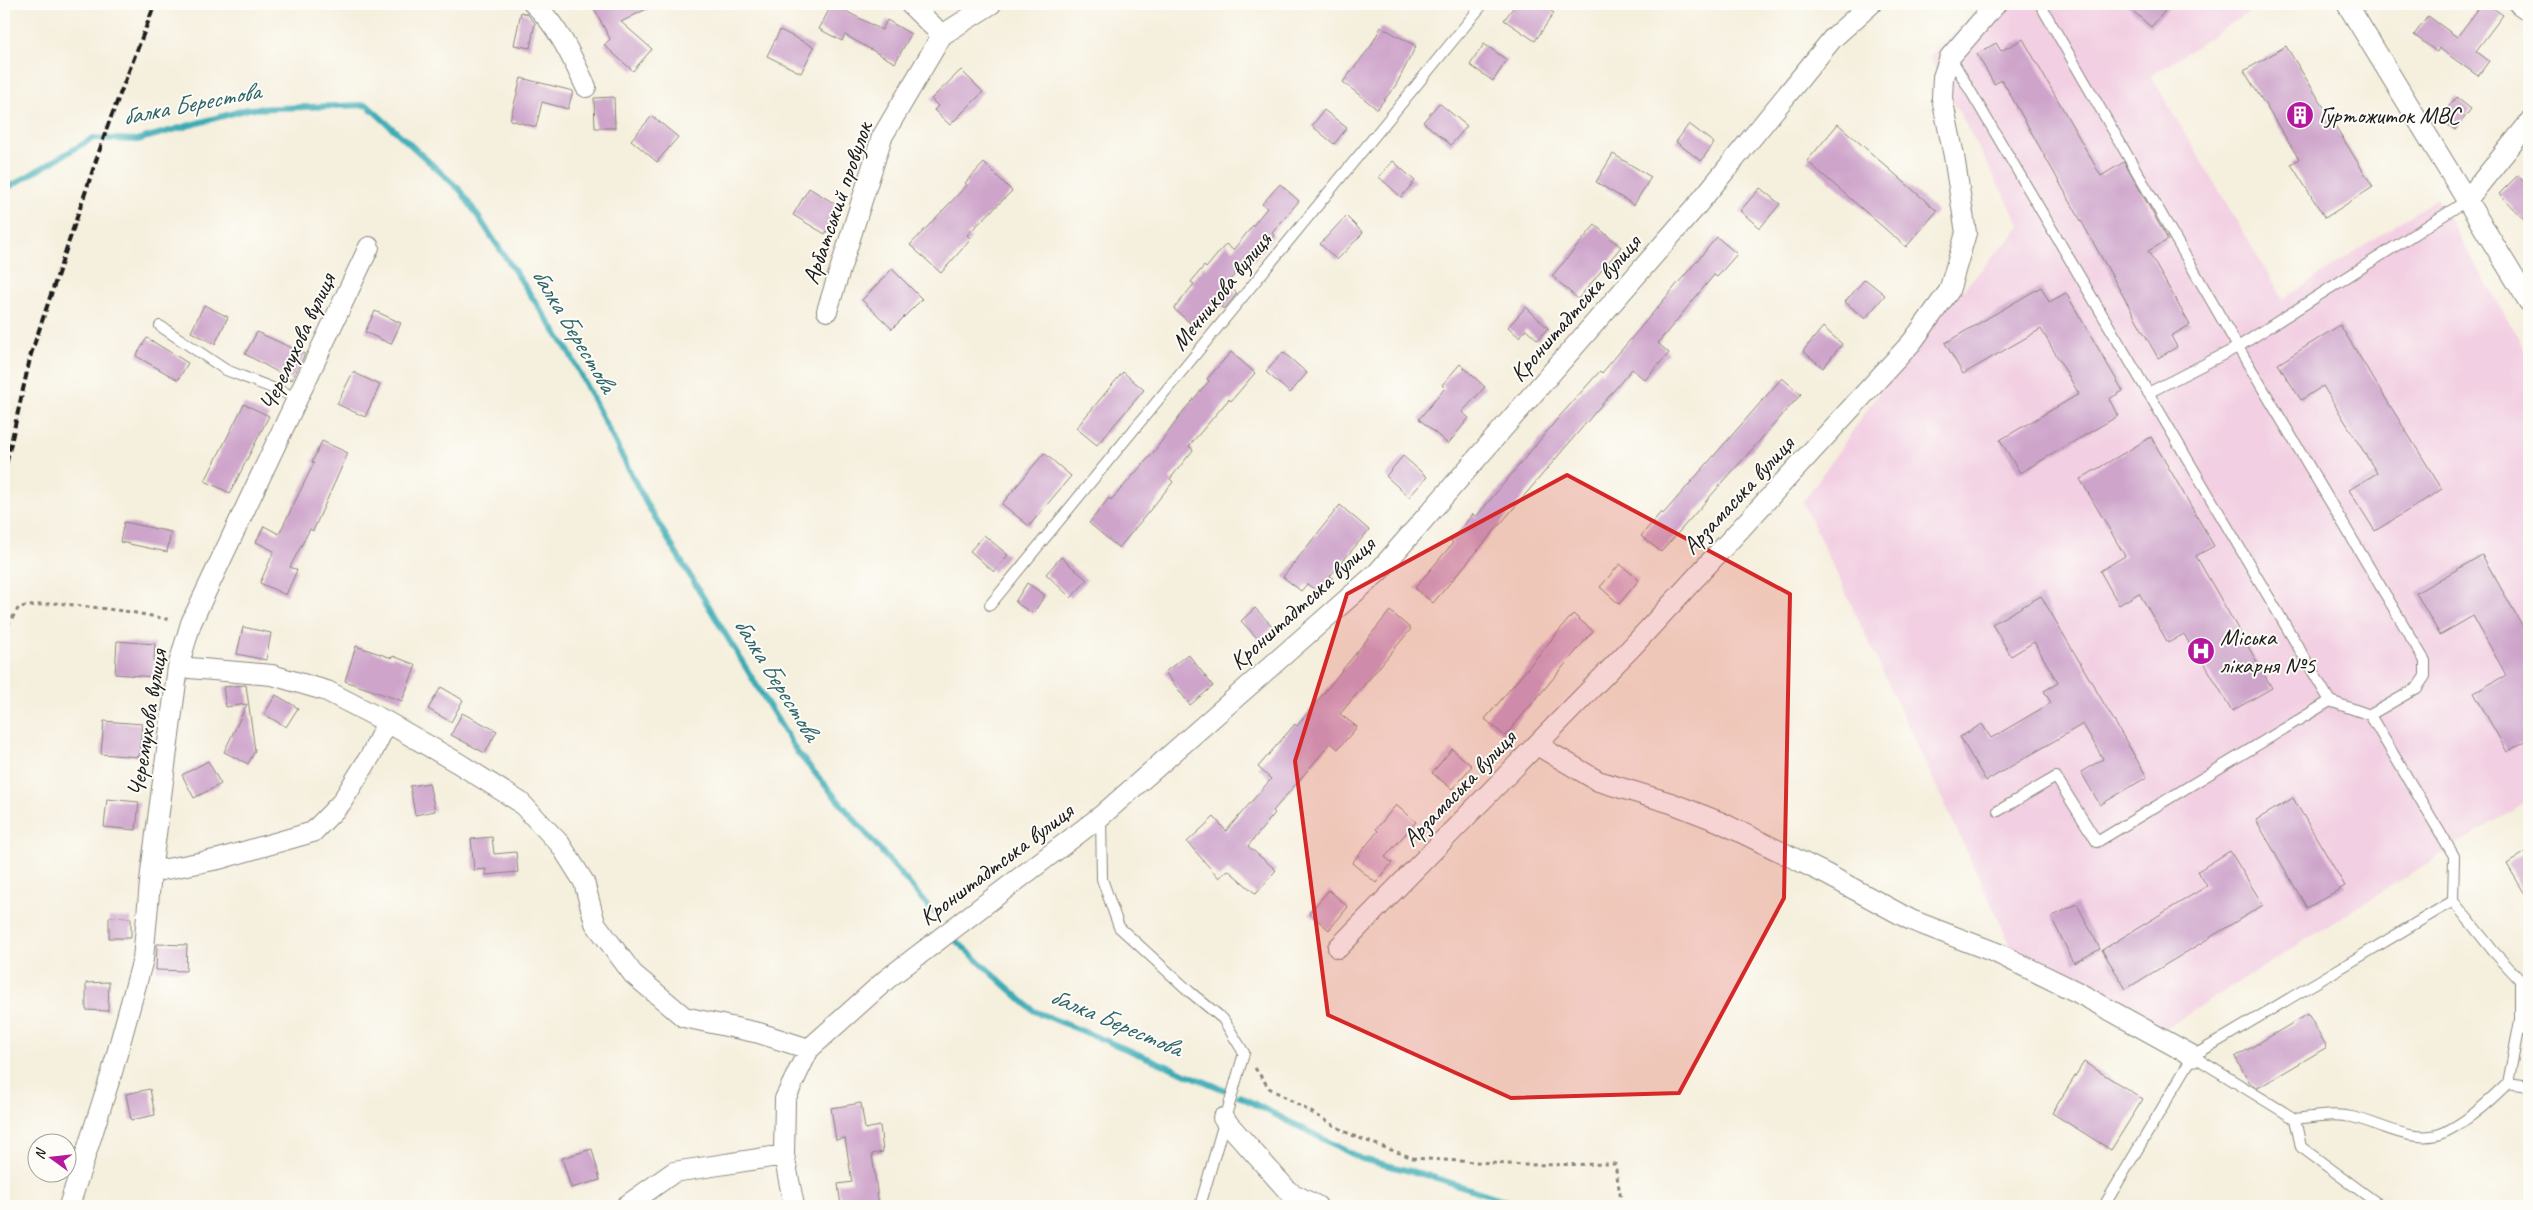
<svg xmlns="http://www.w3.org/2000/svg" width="2533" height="1210" viewBox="0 0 2533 1210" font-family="Caveat,sans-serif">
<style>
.built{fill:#f2cfe2}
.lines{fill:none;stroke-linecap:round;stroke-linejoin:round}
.stream{stroke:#3bacb6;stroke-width:6}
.building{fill:#cea4cb}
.service-casing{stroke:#88867c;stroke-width:12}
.minor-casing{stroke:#88867c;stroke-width:22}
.path{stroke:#88867c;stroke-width:3;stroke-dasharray:4 4;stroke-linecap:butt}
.service{stroke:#fff;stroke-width:10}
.minor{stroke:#fff;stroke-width:20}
.rail{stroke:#1c1c1c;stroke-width:4;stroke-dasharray:8 4;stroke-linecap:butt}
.marked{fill:#d62828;fill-opacity:0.2;stroke:#d62828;stroke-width:4;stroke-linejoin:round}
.labels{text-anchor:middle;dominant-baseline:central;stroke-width:4;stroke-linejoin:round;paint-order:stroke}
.poi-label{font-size:24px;fill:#1c1c1c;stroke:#fdfcf7;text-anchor:start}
.street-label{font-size:24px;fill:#1c1c1c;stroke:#fdfcf7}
.water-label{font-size:25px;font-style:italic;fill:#2c6469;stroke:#fdfcf7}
</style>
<rect width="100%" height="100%" fill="#fdfcf7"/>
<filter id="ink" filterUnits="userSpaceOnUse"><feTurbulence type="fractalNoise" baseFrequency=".02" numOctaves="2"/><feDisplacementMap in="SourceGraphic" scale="10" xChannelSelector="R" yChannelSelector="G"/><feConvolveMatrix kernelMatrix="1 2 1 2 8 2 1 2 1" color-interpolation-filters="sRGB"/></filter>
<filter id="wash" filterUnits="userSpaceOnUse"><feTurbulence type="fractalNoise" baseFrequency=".0096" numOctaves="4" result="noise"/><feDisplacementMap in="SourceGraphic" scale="20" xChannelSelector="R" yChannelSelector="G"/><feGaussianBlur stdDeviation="1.12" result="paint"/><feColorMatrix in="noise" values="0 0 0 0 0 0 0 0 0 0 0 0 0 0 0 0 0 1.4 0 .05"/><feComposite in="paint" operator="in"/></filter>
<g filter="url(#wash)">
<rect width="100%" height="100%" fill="#f5efdd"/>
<path class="built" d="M1986 4H2261L2151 76 2283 299 2437 198 2529 357V799L2163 1030 2013 950 1803 502 1911 347 2021 226 1929 57Z"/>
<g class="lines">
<path class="stream" d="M4 190 93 138 137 140 248 109 367 105 461 191 569 352 646 503 797 752 933 912
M954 939 1034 1011 1225 1090
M1239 1096 1362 1159 1430 1176 1523 1206"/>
</g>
<g id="blocks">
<path class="building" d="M592 4H601L605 8 613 4H656L621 22 652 49 633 71 604 45 610 39Z
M832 4 882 30 887 20 911 34 895 63 845 35 842 41 819 29Z
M1516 4H1541L1554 13 1535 41 1504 20Z
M2125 4H2171L2151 27Z
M2482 4H2487L2503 15 2476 51 2489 61 2478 76 2439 48 2437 52 2414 35 2428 16 2457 37Z
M521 12 527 14 535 23 530 48 514 45Z
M1381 27 1416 46 1396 85 1377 109 1343 82 1371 46Z
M780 30 814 47 801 73 767 56Z
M2023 39 2101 176 2124 162 2168 240 2148 251 2190 325 2171 336 2177 347 2158 358 2002 80 1994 84 1977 54 1996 43 2001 51Z
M1484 44 1507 60 1493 81 1470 65Z
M2286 46 2373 187 2325 218 2291 164 2299 159 2244 71Z
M961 70 983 92 950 125 934 110 938 106 931 99Z
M521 78 573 91 568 109 542 102 536 127 510 120Z
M614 97 615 128H595L594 98Z
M2456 97 2471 109 2455 130 2440 118Z
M1439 103 1467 126 1451 145 1423 122Z
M1324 110 1347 128 1334 144 1312 126Z
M652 116 678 137 657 162 631 140Z
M1689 124 1714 143 1701 161 1676 142Z
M1838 124 1937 211 1906 247 1807 161Z
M1613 154 1651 177 1634 205 1596 182Z
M1393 161 1415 181 1401 197 1379 177Z
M984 163 1012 191 967 235 971 239 941 273 910 245 967 185 965 183Z
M2518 175 2529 186V225L2499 194Z
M1280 184 1299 201 1272 233 1274 235 1254 260 1250 256 1226 285 1237 293 1224 309 1217 303 1196 328 1174 309 1194 284 1191 282 1204 266 1206 268 1226 244 1233 250 1267 208 1262 204Z
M809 188 842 208 825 234 793 215Z
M1760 188 1780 204 1760 228 1740 211Z
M1346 216 1363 233 1337 260 1320 244Z
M1595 225 1621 247 1578 299 1552 276Z
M1717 237 1737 254 1717 277 1714 275 1658 343 1669 353 1645 380 1632 369 1433 603 1415 588 1453 543 1451 541 1473 514 1476 517 1559 417 1600 371 1602 373Z
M892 269 922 299 892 329 862 300Z
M1865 279 1885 295 1865 319 1845 302Z
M2041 287 2049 302 2066 293 2123 391 2109 399 2118 416 2020 473 2000 440 2079 394 2041 329 1963 374 1945 343Z
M204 305 228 317 215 344 191 332Z
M1526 307 1548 328 1538 340 1526 329 1519 337 1508 327Z
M375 311 401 323 391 344 365 332Z
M2340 325 2442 489 2375 531 2349 490 2377 473 2323 386 2301 400 2278 364Z
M1823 327 1842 344 1823 368 1803 351Z
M257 332 305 354 292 380 245 354Z
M147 338 188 363 178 380 136 356Z
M1231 352 1255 373 1231 401 1229 399 1189 446 1193 450 1170 479 1173 482 1119 548 1089 523 1109 498 1111 500 1153 453 1186 408 1209 381 1207 379Z
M1283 352 1307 373 1290 393 1266 372Z
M1460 364 1485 387 1462 412 1469 418 1448 444 1419 419 1445 388 1442 385Z
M353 372 380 385 365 417 337 404Z
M1123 372 1144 390 1097 445 1076 428Z
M1782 378 1801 394 1661 552 1641 536 1661 512 1663 514Z
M244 404 269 416 230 493 205 481Z
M2151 437 2214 546 2196 556 2272 688 2232 711 2202 659 2199 661 2184 634 2168 643 2139 593 2119 605 2100 571 2125 556 2080 479Z
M322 441 348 453 313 531 310 529 290 567 297 570 286 595 260 583 274 551 256 542 264 526 279 534 314 463 312 462Z
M1044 453 1071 476 1029 526 1002 504Z
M1403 456 1427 477 1409 497 1386 476Z
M1340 505 1369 530 1330 576 1333 578 1321 594 1307 584 1301 591 1283 577Z
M124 522 171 532 167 552 120 542Z
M984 535 1008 555 994 572 970 551Z
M2482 555 2529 637V739L2507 752 2474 693 2506 675 2473 616 2440 635 2416 593Z
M1061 557 1087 580 1071 598 1046 574Z
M1620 564 1639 580 1619 604 1600 587Z
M1027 583 1045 595 1033 614 1015 602Z
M2041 596 2147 777 2100 805 2081 772 2103 759 2083 724 1986 781 1960 737 1982 724 1991 738 2051 703 2044 691 2058 683 2034 642 2011 656 1992 624Z
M1255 608 1273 627 1259 640 1241 621Z
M1390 611 1411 629 1340 714 1357 727 1338 749 1331 743 1273 811 1275 813 1248 846 1276 870 1256 894 1228 870 1219 878 1187 842 1214 817 1226 831 1271 779 1258 767 1295 724 1297 726Z
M1573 614 1593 631 1505 736 1485 719Z
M243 627 271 633 266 660 237 654Z
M117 641 155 644 153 677 115 674Z
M356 646 392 658 393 656 416 665 402 701 345 681Z
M1188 654 1213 686 1190 705 1165 672Z
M246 685 255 751 248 764 224 752 247 704 226 707 223 687Z
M441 687 463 700 451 722 428 709Z
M276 695 298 708 286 727 264 714Z
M462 713 497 731 485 753 451 735Z
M104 721 142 724 139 757 101 754Z
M1452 749 1472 766 1452 789 1432 773Z
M208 761 221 784 194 798 182 775Z
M429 783 435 811 415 815 410 786Z
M2293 798 2345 886 2307 908 2256 820Z
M107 799 139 802 136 830 104 827Z
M1396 805 1416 822 1385 857 1392 863 1376 883 1352 863 1378 831 1376 829Z
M492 837 494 854 516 852 518 872 486 875V869L474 870 471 839Z
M2529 850V901L2507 864Z
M2230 851 2263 905 2126 989 2102 950 2207 886 2198 871Z
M1329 890 1348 907 1329 930 1309 913Z
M2077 904 2100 949 2074 963 2051 917Z
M109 917 131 918V938H109Z
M157 944 187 945 186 971 156 970Z
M109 982 108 1011 86 1010V983Z
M2308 1014 2327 1047 2258 1088 2250 1083 2235 1057Z
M2084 1062 2143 1099 2111 1150 2052 1113Z
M150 1089 155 1115 131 1120 126 1094Z
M861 1103 865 1129 880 1126 883 1152 872 1154 879 1206H841L838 1184 852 1182 845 1138 836 1140 831 1108Z
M592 1149 600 1180 571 1188 562 1158Z"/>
</g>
</g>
<g filter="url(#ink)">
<use href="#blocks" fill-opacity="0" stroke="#88867c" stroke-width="1"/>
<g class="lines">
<g class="service-casing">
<path id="service" d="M2040 4 2238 347 2425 661V676L2417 688 2370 715
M1951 58 2330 701
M160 326 226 370 298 398
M2148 393 2238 347 2466 201
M990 605 1483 4
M1998 811 2056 777 2097 842 2330 701 2370 715 2454 856 2453 901 2193 1056 2104 1206
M1101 816 1102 879 1119 927 1190 992 1223 1019 1244 1053 1200 1206
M2453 901 2494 952 2520 980V1021L2508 1083 2529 1086
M2193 1056 2295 1119 2301 1147 2381 1206
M2295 1119C2313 1117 2333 1113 2352 1117 2381 1123 2414 1146 2445 1132 2468 1121 2490 1101 2508 1083"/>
</g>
<g class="minor-casing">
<path id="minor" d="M534 4C558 26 572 57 586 87
M910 4 942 35
M2347 4 2529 302
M2519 4 2529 11
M2466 201 2529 123
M827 311 882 137 942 35 991 4
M178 667 272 675 327 691 387 722 458 763 520 802 560 844 584 882 595 923 633 974 684 1017 759 1033 809 1049
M1537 745 1598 781 1671 803 1720 822 1826 874 1911 920 1997 953 2077 992 2193 1056
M151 872 219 859 313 832 341 803 371 755 387 722
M1338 948 1632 647 1912 342 1949 291 1966 233 1954 156 1942 98 1943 77 1950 57 1996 4
M1223 1118 1289 1192 1317 1206
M69 1206 112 1072 143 959 151 872 178 667 191 623 369 247
M626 1206 674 1172 784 1155
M794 1206 784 1155 785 1099 809 1049 887 979 1101 816 1378 572 1694 209 1833 38 1871 4"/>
</g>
<path class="path" d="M4 632 19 607 58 603 131 612 171 620
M1255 1068 1269 1088 1351 1135 1413 1158 1523 1165 1615 1164 1622 1206"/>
<use href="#service" class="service"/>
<use href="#minor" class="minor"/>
<path class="rail" d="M4 474 31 354 108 125 155 4"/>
</g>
</g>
<path class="marked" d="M1567 475 1790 594 1784 898 1679 1093 1511 1098 1328 1015 1295 761 1347 594Z"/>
<defs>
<g id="building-disc" transform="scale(1.4375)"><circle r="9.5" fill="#b5179e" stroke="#fdfcf7"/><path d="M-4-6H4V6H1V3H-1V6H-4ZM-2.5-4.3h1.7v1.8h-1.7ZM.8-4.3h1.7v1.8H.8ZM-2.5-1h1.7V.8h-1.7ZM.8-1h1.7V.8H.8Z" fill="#fff"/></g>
<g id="hospital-disc" transform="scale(1.4375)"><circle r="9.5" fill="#b5179e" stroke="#fdfcf7"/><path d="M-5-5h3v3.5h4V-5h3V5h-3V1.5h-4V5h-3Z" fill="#fff"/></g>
</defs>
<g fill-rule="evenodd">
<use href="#building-disc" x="2300" y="115"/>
<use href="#hospital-disc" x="2201" y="651"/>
</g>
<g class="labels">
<g class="poi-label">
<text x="2319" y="115">Гуртожиток МВС</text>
<text x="2220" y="637">Міська<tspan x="2220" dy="28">лікарня №5</tspan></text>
</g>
<g class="street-label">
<text transform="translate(837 203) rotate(-71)">Арбатський провулок</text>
<text transform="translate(1221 291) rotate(-51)">Мечникова вулиця</text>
<text transform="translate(1575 308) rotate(-49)">Кронштадтська вулиця</text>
<text transform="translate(297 342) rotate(-65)">Черемухова вулиця</text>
<text transform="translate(1738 495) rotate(-47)">Арзамаська вулиця</text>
<text transform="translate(1302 603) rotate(-42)">Кронштадтська вулиця</text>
<text transform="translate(147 723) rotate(-81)">Черемухова вулиця</text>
<text transform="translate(1459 788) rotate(-46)">Арзамаська вулиця</text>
<text transform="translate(996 864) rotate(-37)">Кронштадтська вулиця</text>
</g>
<g class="water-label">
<text transform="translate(191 104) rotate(-11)">балка Берестова</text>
<text transform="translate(574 330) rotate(59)">балка Берестова</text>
<text transform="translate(777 679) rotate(58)">балка Берестова</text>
<text transform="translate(1116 1022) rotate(23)">балка Берестова</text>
</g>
</g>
<rect width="2533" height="1210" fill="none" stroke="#fdfcf7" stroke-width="20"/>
<g transform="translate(52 1158) rotate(285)"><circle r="24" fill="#fdfcf7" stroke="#a3a29f"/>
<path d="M0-4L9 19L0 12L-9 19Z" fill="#b5179e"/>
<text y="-8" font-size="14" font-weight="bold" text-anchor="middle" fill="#1c1c1c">N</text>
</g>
</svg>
